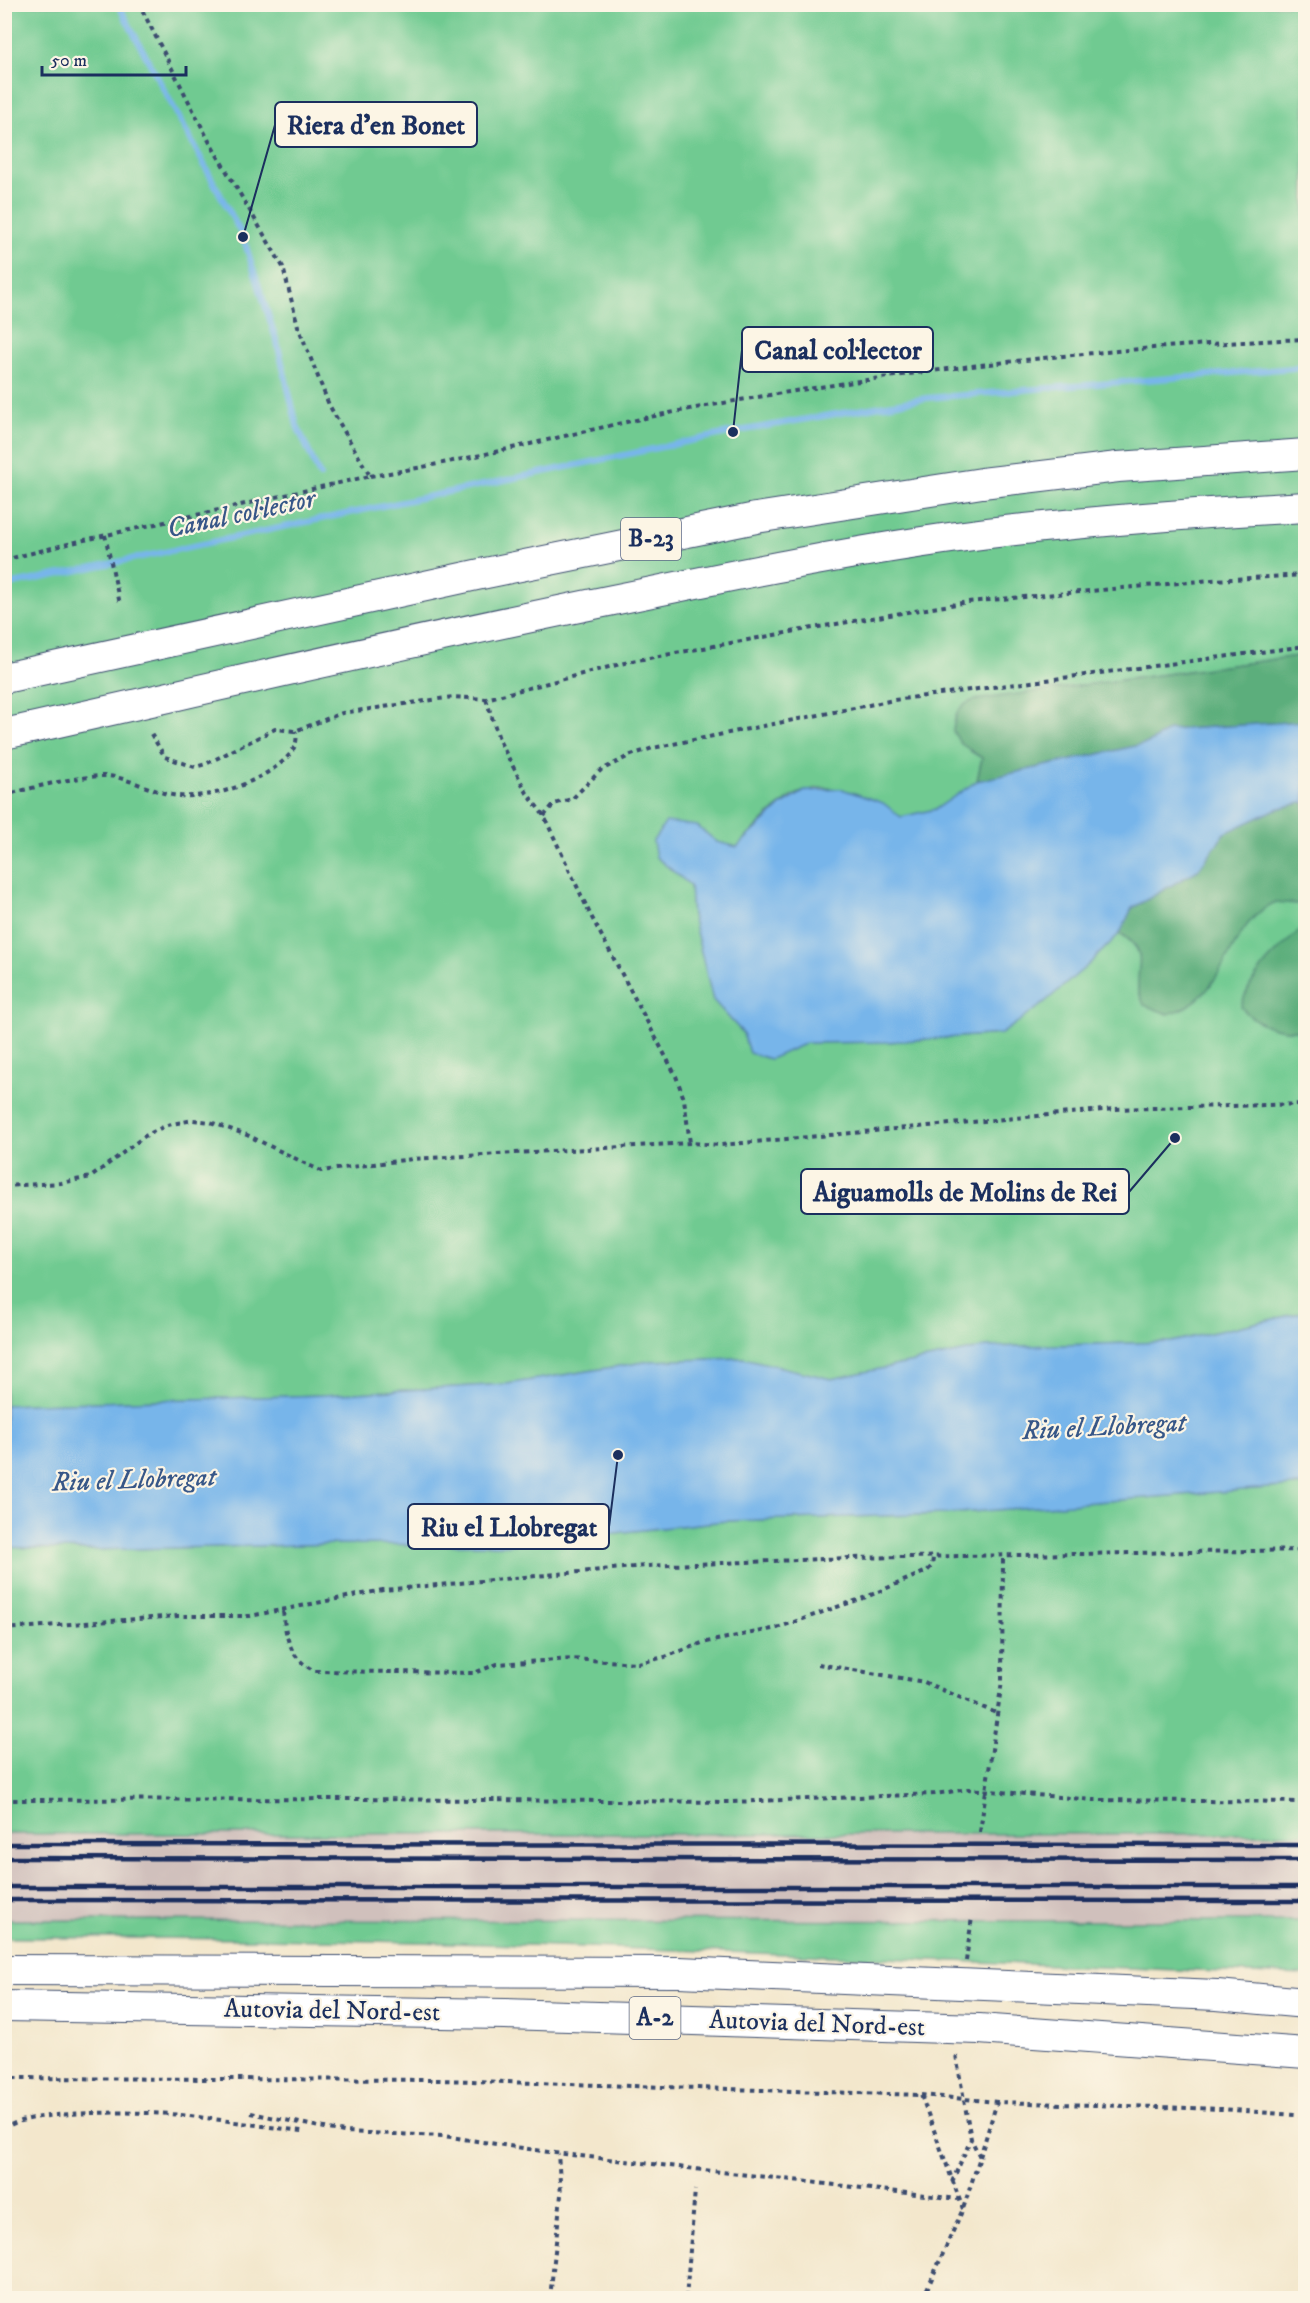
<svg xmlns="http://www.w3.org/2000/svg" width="1310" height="2303" viewBox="0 0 1310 2303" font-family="'IM FELL DW Pica',serif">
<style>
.industrial{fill:#d0c0bc}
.green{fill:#70ca91;stroke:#467c78;stroke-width:1.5}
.forest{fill:#5cae7b;stroke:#3c6e6c;stroke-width:1.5}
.water{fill:#77b5ea;stroke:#4972a4;stroke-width:1.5}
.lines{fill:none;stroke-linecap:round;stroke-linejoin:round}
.stream{stroke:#77b5ea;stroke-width:6}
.highway-casing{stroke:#3b4b6e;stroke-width:32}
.path{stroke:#3b4b6e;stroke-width:4;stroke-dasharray:4.5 4.5;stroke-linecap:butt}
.highway{stroke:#fff;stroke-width:30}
.rail{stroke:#1b2f5e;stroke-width:4.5}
.labels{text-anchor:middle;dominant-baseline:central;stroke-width:4.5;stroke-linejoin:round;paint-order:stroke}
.shield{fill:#fcf5e5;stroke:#5e6a86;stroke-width:1.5}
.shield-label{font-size:24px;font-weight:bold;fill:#1b2f5e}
.street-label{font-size:26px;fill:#1b2f5e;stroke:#fcf5e5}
.water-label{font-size:27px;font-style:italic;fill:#375788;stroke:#fcf5e5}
.leader{fill:none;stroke:#1b2f5e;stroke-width:2}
.callout-dot{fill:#1b2f5e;stroke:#fcf5e5;stroke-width:2}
.callout{fill:#fcf5e5;stroke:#1b2f5e;stroke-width:2}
.callout-label{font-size:27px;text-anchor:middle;font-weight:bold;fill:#1b2f5e}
</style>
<rect width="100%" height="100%" fill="#fcf5e5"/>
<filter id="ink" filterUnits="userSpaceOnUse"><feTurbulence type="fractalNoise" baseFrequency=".0167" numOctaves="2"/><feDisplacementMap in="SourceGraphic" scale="12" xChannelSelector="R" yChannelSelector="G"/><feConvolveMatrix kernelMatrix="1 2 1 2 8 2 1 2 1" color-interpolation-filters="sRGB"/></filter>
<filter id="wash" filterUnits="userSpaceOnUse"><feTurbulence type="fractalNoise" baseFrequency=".008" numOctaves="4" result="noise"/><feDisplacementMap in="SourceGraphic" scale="24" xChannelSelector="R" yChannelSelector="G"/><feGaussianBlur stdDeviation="1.35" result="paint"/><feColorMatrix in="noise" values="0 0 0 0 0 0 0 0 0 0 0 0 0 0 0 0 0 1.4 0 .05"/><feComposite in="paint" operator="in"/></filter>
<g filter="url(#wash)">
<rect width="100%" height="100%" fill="#f3e7cc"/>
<path class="industrial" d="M743 1833 1305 1834V1921L5 1920V1834Z"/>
<path class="green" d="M4 5H1305V655L1078 686 970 751 982 758 977 781 936 809 901 817C878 799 836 781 805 791 783 797 754 830 737 847L717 842 697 826 656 857 690 885 692 915 713 1000 743 1033 749 1053 770 1059 806 1043 886 1042 1001 1034 1040 1006 1089 964 1120 933C1145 950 1141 960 1138 988L1305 830V1312L1171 1342 987 1347 831 1379 743 1358 651 1361 507 1384 324 1395 5 1405Z
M1305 1485V1834H5V1547L89 1550 338 1544 505 1545 725 1521 946 1514Z
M4 1920 1305 1921 1306 1975C872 1959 438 1935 5 1938Z"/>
<path class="forest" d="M1305 655V721L1169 730 1149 743 977 781 982 758 960 743 953 731C955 714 958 705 975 700Z
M1305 802V905L1276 902C1223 925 1231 998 1168 1014L1144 1005C1142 999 1138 992 1138 987 1137 958 1149 952 1120 933L1132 908 1198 870 1225 833 1276 809Z
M1305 926V1030C1280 1032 1258 1027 1241 1007 1250 973 1280 948 1305 926Z"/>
<path class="water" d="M1305 721V802L1276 809 1225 833 1198 870 1132 908 1120 933 1089 964 1040 1006 1001 1034 886 1042 806 1043 770 1059 749 1053 743 1033 713 1000 692 915 690 885 656 857 653 841 666 822 697 826 717 842 737 847 782 805 805 791 842 789 883 803 901 817 936 809 977 781 1149 743 1169 730Z
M1305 1312V1485L946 1514 725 1521 505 1545 338 1544 89 1550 5 1547V1405L324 1395 507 1384 651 1361 743 1358 831 1379 987 1347 1171 1342Z"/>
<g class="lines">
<path class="stream" d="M118 4 243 237 277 342 297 426 320 476
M4 586 733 432 927 398 1306 367"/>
</g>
</g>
<g filter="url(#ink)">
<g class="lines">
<g class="highway-casing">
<path id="highway" d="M4 678 476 575 756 518 982 483 1118 467 1306 454
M4 734C206 689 406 642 608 601 734 575 860 549 988 533 1093 521 1199 513 1306 507
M4 1970 679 1972 1217 1995 1306 2003
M4 2006 505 2014 979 2029 1306 2053"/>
</g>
<path class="path" d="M370 476C482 459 590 427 701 407 900 371 1103 347 1306 339
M105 535 120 604
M4 560 80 541 370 476 329 405 298 326 283 267 210 143 139 4
M486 699 500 742 527 793 544 816 590 914 676 1076 684 1099 690 1143
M151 734 165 757 195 767 206 764 275 729 295 731 342 713 453 697 486 699 632 661 824 626 968 602 1212 580 1306 575
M4 795C37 787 70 777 104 776 124 775 156 794 179 796 192 797 207 795 220 792 241 788 307 760 295 731
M544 816 554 804 572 799 601 770 631 755 653 748 894 700 1306 646
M4 1186 61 1183 91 1177 145 1136 167 1125 193 1120 210 1122 247 1135 321 1171 412 1159 690 1143 721 1145 1114 1109 1306 1104
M283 1611C286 1638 289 1658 315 1671L474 1673 497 1664 572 1659 638 1663 665 1657 702 1643 777 1628 866 1597 927 1571 932 1566 933 1558
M4 1629 178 1616H250L383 1590 645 1566 849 1558 1306 1550
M818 1664 924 1682 996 1713
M4 1800 357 1799 732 1802 935 1794 968 1789 1093 1800 1306 1802
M980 1832 1002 1681 1003 1557
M966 1961 972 1917
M4 2078 440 2080 921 2095 963 2209
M921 2095 997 2102
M251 2113 344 2132 444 2136 555 2153 959 2199
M4 2130C19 2109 142 2112 170 2114 214 2118 258 2126 302 2131
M980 2157 997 2102 1222 2109 1306 2116
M952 2182 971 2139
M550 2298 561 2195 558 2154
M686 2298 695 2190
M923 2298 963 2209 980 2157 971 2139 956 2055"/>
<use href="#highway" class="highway"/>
<path class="rail" d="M4 1844 1306 1845
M4 1858 1306 1860
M4 1887H1306
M4 1900 1306 1901"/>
</g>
</g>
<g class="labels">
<g class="shield">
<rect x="621" y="518" width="60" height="42" rx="4.5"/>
<rect x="629.5" y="1997" width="51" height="42" rx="4.5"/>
</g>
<g class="shield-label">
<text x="651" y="539">B-23</text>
<text x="655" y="2018">A-2</text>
</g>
<g class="street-label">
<text transform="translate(332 2011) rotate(1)">Autovia del Nord-est</text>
<text transform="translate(817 2024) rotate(2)">Autovia del Nord-est</text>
</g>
<g class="water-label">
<text transform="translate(241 514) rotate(-12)">Canal col·lector</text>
<text transform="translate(1104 1427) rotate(-3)">Riu el Llobregat</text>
<text transform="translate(134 1480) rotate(-2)">Riu el Llobregat</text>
</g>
</g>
<path class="leader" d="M243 237L275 125M733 432L742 350M1175 1138L1129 1192M618 1455L609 1527"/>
<g class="callout-dot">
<circle cx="243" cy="237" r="6"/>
<circle cx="733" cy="432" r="6"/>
<circle cx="1175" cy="1138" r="6"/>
<circle cx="618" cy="1455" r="6"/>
</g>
<g class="callout">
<rect x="275" y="102" width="202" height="45" rx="6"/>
<rect x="742" y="327" width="191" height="45" rx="6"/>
<rect x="801" y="1169" width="328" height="45" rx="6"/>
<rect x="408" y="1504" width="201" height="45" rx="6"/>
</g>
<g class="callout-label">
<text x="376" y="134">Riera d'en Bonet</text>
<text x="838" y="359">Canal col·lector</text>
<text x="965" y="1201">Aiguamolls de Molins de Rei</text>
<text x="509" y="1536">Riu el Llobregat</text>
</g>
<rect width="1310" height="2303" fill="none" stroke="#fcf5e5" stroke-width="24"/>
<path d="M42 66v9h144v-9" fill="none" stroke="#1b2f5e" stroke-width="3"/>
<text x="51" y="66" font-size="18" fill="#1b2f5e" stroke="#fcf5e5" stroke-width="4.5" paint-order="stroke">50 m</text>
</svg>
